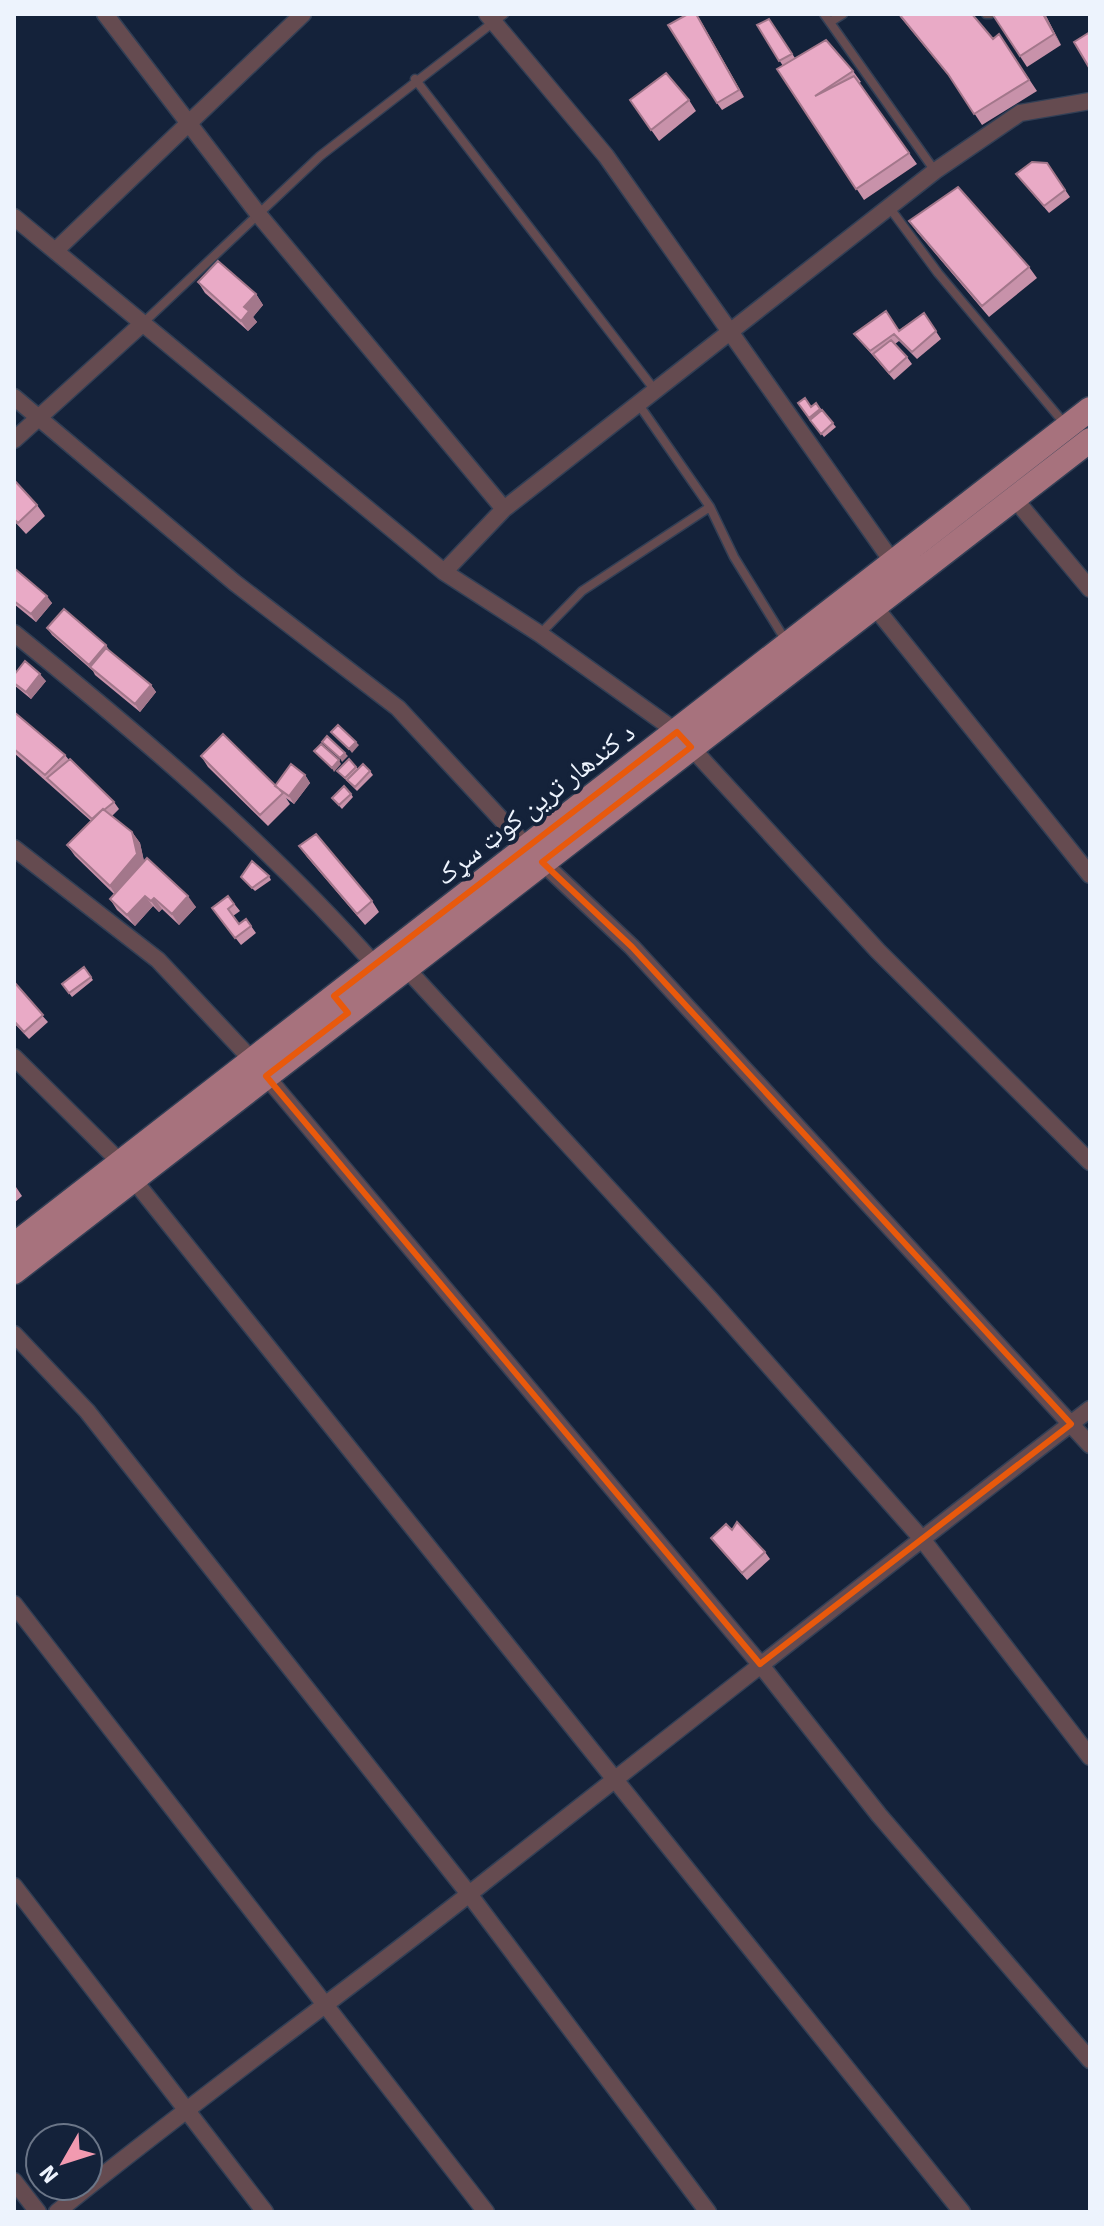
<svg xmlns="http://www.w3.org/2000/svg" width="1104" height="2226" viewBox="0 0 1104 2226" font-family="Signika,'Noto Naskh Arabic',sans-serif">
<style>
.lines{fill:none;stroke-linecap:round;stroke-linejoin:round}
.lane-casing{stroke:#323f55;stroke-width:11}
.street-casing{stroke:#323f55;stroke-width:19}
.primary-casing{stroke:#323f55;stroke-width:27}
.lane{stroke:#654b50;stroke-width:8}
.street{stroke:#654b50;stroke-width:16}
.primary{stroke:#a7727d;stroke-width:24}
.wall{fill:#c892aa}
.shaded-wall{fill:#a3778b}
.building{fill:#e9aac6;stroke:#a3778b;stroke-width:2}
.marked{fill:none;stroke:#e8590c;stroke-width:6;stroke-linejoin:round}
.labels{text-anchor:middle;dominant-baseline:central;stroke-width:8;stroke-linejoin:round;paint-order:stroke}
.street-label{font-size:28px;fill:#edf3fd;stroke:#14223a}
</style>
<rect width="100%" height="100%" fill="#14223a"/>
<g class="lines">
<g class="lane-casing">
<path id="lane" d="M824 14 935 171
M986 14H990
M830 22 843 14
M415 79 654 389
M889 207 938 273 1064 423
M142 324 320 156 504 14
M637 402 710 507 734 557 786 641
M540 634 582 591 710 507"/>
</g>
<g class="street-casing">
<path id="street" d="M105 14 259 215 504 509
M487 14 606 156 894 564
M14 217 444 572 540 634 677 732 878 951 1090 1162
M55 251 303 14
M14 397 235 583 398 708 527 847
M14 440 142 324
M1014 498 1090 589
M444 572 504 509 935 171 1020 113 1090 101
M874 606 1090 875
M14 633C141 736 266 842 375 965
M14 848 158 960 252 1060
M542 862 632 947 1090 1445
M406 968 710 1299 922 1539 1090 1757
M14 1057 120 1162
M266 1076 760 1664 879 1815 1090 2060
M133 1179 962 2212
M14 1334 87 1411 469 1894 708 2212
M14 1604 486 2212
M14 1886 265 2212
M14 2181 38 2212
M57 2212C191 2103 332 2002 468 1895 675 1732 882 1569 1090 1409"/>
</g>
<g class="primary-casing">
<path id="primary" d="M14 1245 1090 409
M14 1272 1090 440"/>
</g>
<use href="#lane" class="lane"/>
<use href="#street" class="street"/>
<use href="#primary" class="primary"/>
</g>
<path class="wall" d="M898 14H972L993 39 999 34 1037 91 982 125 953 81Z
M994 14H1045L1061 45 1027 67 993 15Z
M699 18 744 97 722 110 717 103Z
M769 19 795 58 853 71 861 82 859 83 917 164 864 200 777 69 783 66 757 25Z
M630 100H689L696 111 659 141Z
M1047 163 1070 197 1049 213 1016 174Z
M909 221 1029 267 1037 278 989 317 917 232Z
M198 282 256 294 263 305 253 317 257 322 248 331 205 293Z
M924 313 941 339 917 359 899 341 895 344 907 357 912 364 894 380 854 334 899 330Z
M798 403 811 407 816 403 836 427 824 437Z
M14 480 37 505 45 516 26 534 14 521Z
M14 568 52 603 36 622 14 604Z
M47 628 106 645 109 651 151 685 156 692 140 712 95 675 93 671 52 635Z
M14 675 46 681 31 699 14 685Z
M14 712 65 755 69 760 114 802 119 809 112 816 132 832 140 843 144 862 196 907 179 925 162 909 159 912 153 906 135 926 117 910 110 899 114 894 75 856 67 845 91 821 14 753Z
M201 756 275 785 305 775 310 783 294 804 286 798 290 804 268 826 208 767Z
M356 767 358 769 370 771 373 775 357 791 337 771Z
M351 794 353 797 342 809 332 798Z
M299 846 372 901 379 912 365 925 307 857Z
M269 876 271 880 255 891 241 877Z
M228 896 240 911 233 916 239 924 246 919 256 933 241 945 212 908Z
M84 967 93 980 72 997 62 984Z
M14 984 48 1022 29 1039 14 1023Z
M14 1184 22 1196 14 1203Z
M732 1530 765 1552 770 1559 747 1580 711 1538Z"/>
<path class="shaded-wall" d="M696 14 699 18 744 97 739 90Z
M1043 14H1045L1061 45 1054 34Z
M256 294 263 305 253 317 257 322 248 331 241 321 244 307Z
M47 596 52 603 36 622 31 614Z
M106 645 111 653 92 668 89 665Z
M40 674 46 681 31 699 26 692Z
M151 685 156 692 140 712 135 704Z
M356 742 359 745 352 753 349 749Z
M345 753 348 756 342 762 340 758Z
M339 760 341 764 334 772 332 768Z
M305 775 310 783 294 804 289 796Z
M132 832 140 843 145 865 117 897 110 886Z
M145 896 153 906 135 926 127 915Z
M188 896 196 907 179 925 172 914Z
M154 898 162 909 159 912 151 901Z"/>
<path class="building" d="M688 14H696L739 90 717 103 668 25Z
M899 14H972L993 39 999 34 1029 80 974 114 948 74Z
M994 14H1043L1054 34 1020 56 993 15Z
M769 19 792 54 779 61 757 25Z
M1090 32V69L1074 42Z
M826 40 853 71 815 96 854 76 909 153 856 189 777 69Z
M666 73 689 100 651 130 630 100Z
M1032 162 1047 163 1065 190 1044 206 1016 174Z
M958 187 1029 267 982 306 909 221Z
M218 261 256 294 244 307 249 311 241 321 198 282Z
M886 311 899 331 924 313 936 331 912 352 894 334 870 351 854 334Z
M891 340 907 357 889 373 873 354Z
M805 398 811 407 816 403 820 409 809 418 798 403Z
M822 410 833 423 821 434 810 420Z
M14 480 37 505 18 523 14 519Z
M14 568 47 596 31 614 14 601Z
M64 609 106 645 89 665 47 628Z
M106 648 151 685 135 704 90 667Z
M25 661 40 674 26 692 14 683V675Z
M14 712 65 755 45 775 14 749Z
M338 725 356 742 349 749 331 732Z
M223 734 283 793 260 815 201 756Z
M327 736 345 753 340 758 322 742Z
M321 744 339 760 332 768 314 751Z
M70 759 114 802 104 810 103 809 92 819 47 778Z
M349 759 356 767 345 778 337 771Z
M291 764 305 775 289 796 275 786Z
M363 764 370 771 355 787 347 780Z
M344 786 351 794 339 805 332 798Z
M103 809 132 832 137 854 110 886 67 845Z
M316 834 372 901 357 914 299 846Z
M147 858 188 896 172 914 154 898 151 901 145 896 127 915 110 899Z
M252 861 269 876 252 888 241 877Z
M228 896 234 904 228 909 239 924 246 919 251 926 235 938 212 908Z
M84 967 91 977 69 993 62 984Z
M15 983 43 1015 24 1032 14 1021Z
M737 1522 765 1552 742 1573 711 1538 726 1524 732 1530Z"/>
<path class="marked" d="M677 732 691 747 542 862 632 947 1071 1424 760 1664 266 1076 348 1013 334 996Z"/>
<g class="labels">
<g class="street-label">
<text transform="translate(535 804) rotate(-38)">د کندهار ترين کوټ سړک</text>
</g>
</g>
<rect width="1104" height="2226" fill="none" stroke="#edf3fd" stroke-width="32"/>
<g transform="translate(64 2162) rotate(231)"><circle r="38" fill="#14223a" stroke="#6b7688" stroke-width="2"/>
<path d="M0-6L14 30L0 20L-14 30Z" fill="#f29ab0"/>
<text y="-12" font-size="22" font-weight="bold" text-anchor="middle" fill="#edf3fd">N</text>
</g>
</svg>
